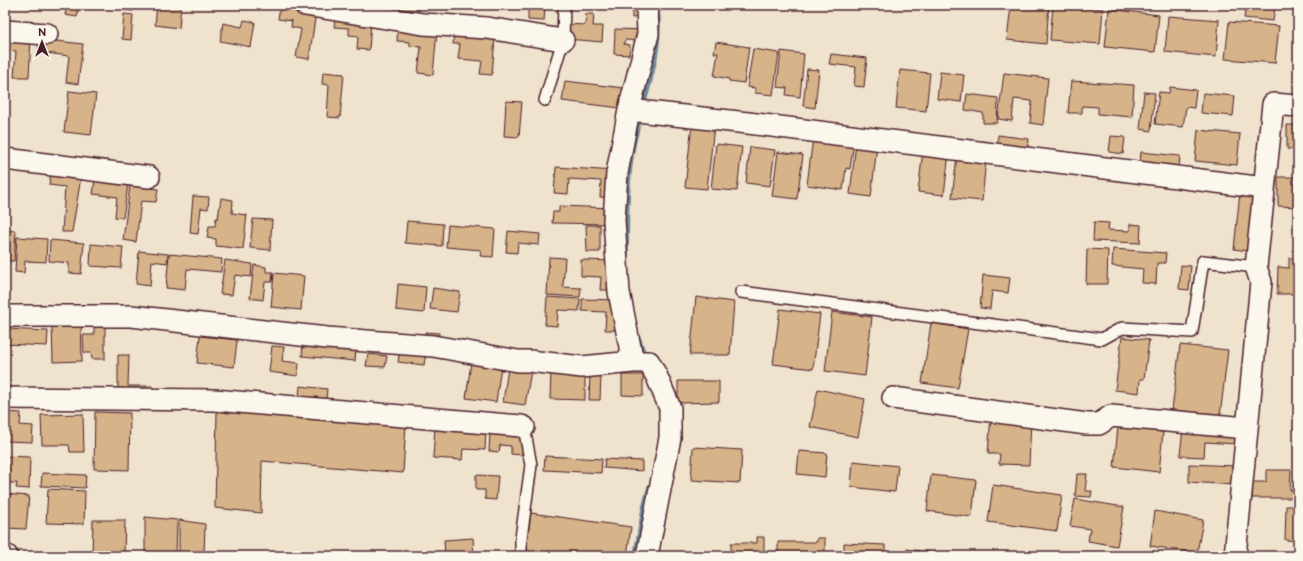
<svg xmlns="http://www.w3.org/2000/svg" width="1303" height="561" viewBox="0 0 1303 561" font-family="'Balsamiq Sans',sans-serif">
<style>
.lines{fill:none;stroke-linecap:round;stroke-linejoin:round}
.stream{stroke:#6f8b9c;stroke-width:6}
.building{fill:#d6b388;stroke:#4a1f2b}
.lane-casing{stroke:#4a1f2b;stroke-width:14}
.street-casing{stroke:#4a1f2b;stroke-width:24}
.lane{stroke:#fbf7ec;stroke-width:11}
.street{stroke:#fbf7ec;stroke-width:21}
</style>
<rect width="100%" height="100%" fill="#f0e3ce"/>
<filter id="ink" filterUnits="userSpaceOnUse"><feTurbulence type="fractalNoise" baseFrequency=".025" numOctaves="2"/><feDisplacementMap in="SourceGraphic" scale="8" xChannelSelector="R" yChannelSelector="G"/><feConvolveMatrix kernelMatrix="1 2 1 2 8 2 1 2 1" color-interpolation-filters="sRGB"/></filter>
<g filter="url(#ink)">
<g class="lines">
<path class="stream" d="M626 254C626 217 626 180 633 144 642 100 662 56 657 10
M638 338 645 359
M636 556 644 510 650 487"/>
</g>
<path class="building" d="M67 5H79L77 17 65 15Z
M124 5H134L133 11 124 10Z
M157 5H181L179 28 155 25Z
M398 5H420L417 19 396 14Z
M511 5H525L524 10 510 7Z
M632 5H643L644 17 632 18Z
M672 5H704V8H672Z
M1011 5H1049L1046 44 1007 40Z
M1053 5 1103 9 1100 44 1050 40Z
M1246 5 1275 7 1273 21 1244 18Z
M280 6 316 12 309 59 296 57 301 29 291 27 292 21 278 19Z
M528 8H545L544 21 528 20Z
M1109 9 1159 15 1155 52 1105 47Z
M124 14 133 15 131 40 122 39Z
M586 14H594L593 26H603L602 42 567 39 568 24 585 25Z
M1168 16 1219 20 1216 57 1165 52Z
M335 18 371 21 369 50 357 49 358 36 349 35V28L334 27Z
M244 20 255 22 251 47 220 41 223 23 242 27Z
M1229 22 1279 26 1275 63 1225 59Z
M398 27 437 31 433 75 418 73 421 47 410 46V42L397 41Z
M615 29 646 30 645 41 625 40 624 44 630 45 629 55 614 54Z
M454 35 495 38 492 75 480 74 482 61 458 59 460 44H453Z
M5 36 31 37 29 77H14L16 51 5 50Z
M39 39 83 44 78 84 66 82 69 56 38 52Z
M716 42 749 47 744 83 729 81V79L714 76 718 53H714Z
M753 49 779 53 773 95 755 93V88L747 87Z
M781 51 804 54 800 97 786 95 787 88 777 87Z
M831 54 867 58 864 87 854 86 856 67 829 64Z
M807 69 819 70 815 108 803 106Z
M900 70 930 73 926 111 896 108Z
M323 72 344 74 340 118 327 117 329 85 322 84Z
M940 72 964 75 961 102 937 99Z
M1004 73 1048 78 1043 125 1030 123 1032 101 1014 99 1012 121 998 119Z
M565 81 624 88 621 108 562 101Z
M1071 81 1134 85 1132 117 1098 114V107L1082 106V113H1068Z
M1170 87 1196 90 1194 108 1186 107 1183 127 1155 124 1159 92 1169 93Z
M69 91 96 94 91 135 64 132Z
M1144 92 1155 93 1151 131 1140 129Z
M1203 93 1235 96 1233 116 1201 113Z
M967 94 998 98 997 123H983V113L965 110Z
M506 101 522 102 519 137 504 136Z
M692 124 714 126 707 189 685 187Z
M1287 125H1298V150L1287 149Z
M1198 130 1240 134 1237 165 1195 161Z
M998 135 1029 139 1028 150 997 147Z
M1111 136 1125 137 1123 154 1109 152Z
M813 137 854 142 850 169 846 168 843 190 807 185Z
M856 143 877 146 871 197 850 194Z
M716 144 742 147 737 191 711 189Z
M750 147 775 150 770 186 746 183Z
M923 150 949 153 944 195 918 192Z
M778 152 803 155 797 199 772 196Z
M1141 152 1180 156 1179 167 1140 162Z
M957 156 986 159 982 201 952 198Z
M556 167 615 171 613 198 600 197 601 181 569 179 568 194 554 193Z
M51 172 81 177 72 232H62L65 187 49 185Z
M1278 177H1295L1294 184H1298V207L1278 206Z
M95 179 128 184 123 218 115 217 117 197 93 194Z
M130 185 158 189 156 202 141 201 136 242 123 240Z
M1240 192 1255 193 1248 251 1234 249Z
M193 196 209 197 208 209 201 208 198 234 190 233Z
M221 198 233 200 232 213 247 215 243 249 216 246V239L207 238 209 226H215L216 218H218Z
M559 206 612 208V224L552 223 553 212H559Z
M253 219 272 220 270 250 250 248Z
M407 221 443 224 442 246 405 243Z
M1094 222 1109 223 1108 230 1130 231V224L1141 225 1140 243 1093 241Z
M448 225 495 229 493 257 480 256 481 250 446 247Z
M586 225H600V252H587Z
M5 230 16 231 14 261H5Z
M508 231 540 234 539 245 518 243 517 253 506 252Z
M17 237 47 239 46 262 25 261 24 273 15 272Z
M50 240 84 243 81 274 69 273V263L49 261Z
M91 244 123 247 121 268 90 266Z
M1087 249 1108 250 1107 284H1086Z
M1113 249 1166 253 1165 263H1157L1156 284 1142 283 1143 269 1112 266Z
M139 251 168 254 167 263 152 261 150 286 136 284Z
M169 254 222 259 221 272 187 269 185 290 166 288Z
M549 257 565 258 563 287 581 288 580 297 547 295Z
M1289 258H1298V294H1277L1278 267 1289 268Z
M225 260 252 264 251 277 235 275 232 295 220 294Z
M581 260 614 261 613 290H600L601 277 581 276Z
M254 265 266 267V272H273L272 282H265L263 300 250 298Z
M1181 265 1191 266 1189 290 1179 289Z
M274 273 304 276 301 310 271 307Z
M983 275 1010 278 1008 293 992 291 990 309 980 308Z
M398 284 426 287 424 313 396 310Z
M433 288 460 292 457 312 430 309Z
M547 297 580 299 579 311 558 310 557 326 545 325Z
M696 297 734 302 730 355H690Z
M582 299 619 300 618 330H605L606 312 582 311Z
M780 309 820 314 813 369 773 364Z
M832 312 872 317 865 376 825 371Z
M94 323H105V359H92L91 353H84L83 335H94Z
M931 323 968 329 958 388 922 383Z
M81 324 82 361 53 362 52 326Z
M6 329 48 331 47 346 5 344Z
M425 332 439 333 438 343 424 342Z
M200 336 237 340 234 367 197 363Z
M1122 337 1149 340 1144 379H1140L1139 393 1115 390Z
M303 344 356 348 355 361 302 356Z
M1180 345 1228 350 1220 416 1172 410Z
M272 346 284 347 282 361 299 363 298 376 269 372Z
M400 350 426 353 424 365 398 362Z
M368 354 387 356 385 367 366 366Z
M118 355H129L128 386H152V396H118Z
M471 363 501 366 496 402 466 398Z
M508 368 531 371 525 405 503 402Z
M551 372 585 373V400L550 399Z
M590 373 601 374 600 400H589Z
M622 375H643V396L622 395Z
M678 381H719V402L678 403Z
M300 386 327 389 326 399 299 396Z
M818 389 865 399 858 437 810 427Z
M217 410 406 423 403 473 262 461 261 513 215 508Z
M5 412 21 413 20 425 33 426 32 442 5 441Z
M95 412 130 413 129 470 94 469Z
M83 414 84 452H70L69 445H42L41 415Z
M991 416 1031 420 1029 465 999 464 1000 454H988Z
M435 427 486 430 485 450 463 449 462 460 433 458Z
M1118 427 1163 432 1159 472 1114 467Z
M1183 428 1238 432 1236 444 1205 442 1204 457 1180 456Z
M490 431 524 433 522 455 511 454V446L500 445 499 452 489 451Z
M693 447 742 450 740 483 691 480Z
M799 451 827 453 825 477 797 474Z
M5 456 30 457 29 489 16 488 17 483H5Z
M545 456 602 459 601 473 544 470Z
M605 459 642 461V471L604 468Z
M853 461 898 466 895 492 851 487Z
M1189 464 1235 466 1234 485 1189 482Z
M1266 470H1291L1290 490H1298V498H1252V482H1266Z
M42 473 86 475 85 488 41 486Z
M1077 474H1087L1085 491H1092L1091 497 1075 496Z
M476 475 498 476 496 500 485 499V490H476Z
M931 475 976 480 972 517 927 511Z
M993 485 1062 495 1057 531 988 522Z
M48 489 85 491 84 524 46 523Z
M5 494 29 496 26 529 5 528Z
M1075 499 1124 507 1117 546 1088 541 1090 529 1070 526Z
M1286 506H1298V541L1285 540Z
M1155 511 1203 520 1197 553 1150 546Z
M531 513 631 527 627 556H525Z
M145 517 177 520 176 556H145Z
M93 520H125L124 554H92Z
M179 520 205 524 204 556H179Z
M757 537H764V553H731V543H757Z
M473 538 474 556H445L444 540Z
M817 538H825V555H778V542H817Z
M844 543 885 545V555L844 553Z
M907 549 949 555V556H906Z"/>
<g class="lines">
<g class="lane-casing">
<path id="lane" d="M545 100 563 40 564 5
M741 292 1102 339 1122 328 1192 332 1203 261 1256 267
M521 556V538L531 465 524 427"/>
</g>
<g class="street-casing">
<path id="street" d="M305 5 423 24 487 28 563 40
M647 5 648 34 629 110 617 173 614 220 619 292 633 362H649L657 377 670 408V438L647 556
M5 31 47 34
M629 110 748 123 1264 188
M5 159 149 177
M5 316H131L327 338 433 346 518 361H529L582 367 633 362
M5 398 214 400 521 426 524 427
M893 398 1087 424H1099L1111 416 1247 428
M5 555 7 556
M1235 556 1261 282 1256 267 1273 104 1298 106"/>
</g>
<use href="#lane" class="lane"/>
<use href="#street" class="street"/>
</g>
</g>
<rect width="1303" height="561" fill="none" stroke="#fbf7ec" stroke-width="20"/>
<rect x="10" y="10" width="1283" height="541" fill="none" stroke="#4a1f2b" stroke-width="1.5" filter="url(#ink)"/>
<g transform="translate(42 42)" stroke="#fbf7ec" stroke-width="3" paint-order="stroke">
<path d="M0-3L7 15L0 10L-7 15Z" fill="#4a1f2b"/>
<text y="-6" font-size="11" font-weight="bold" text-anchor="middle" fill="#4a1f2b">N</text>
</g>
</svg>
